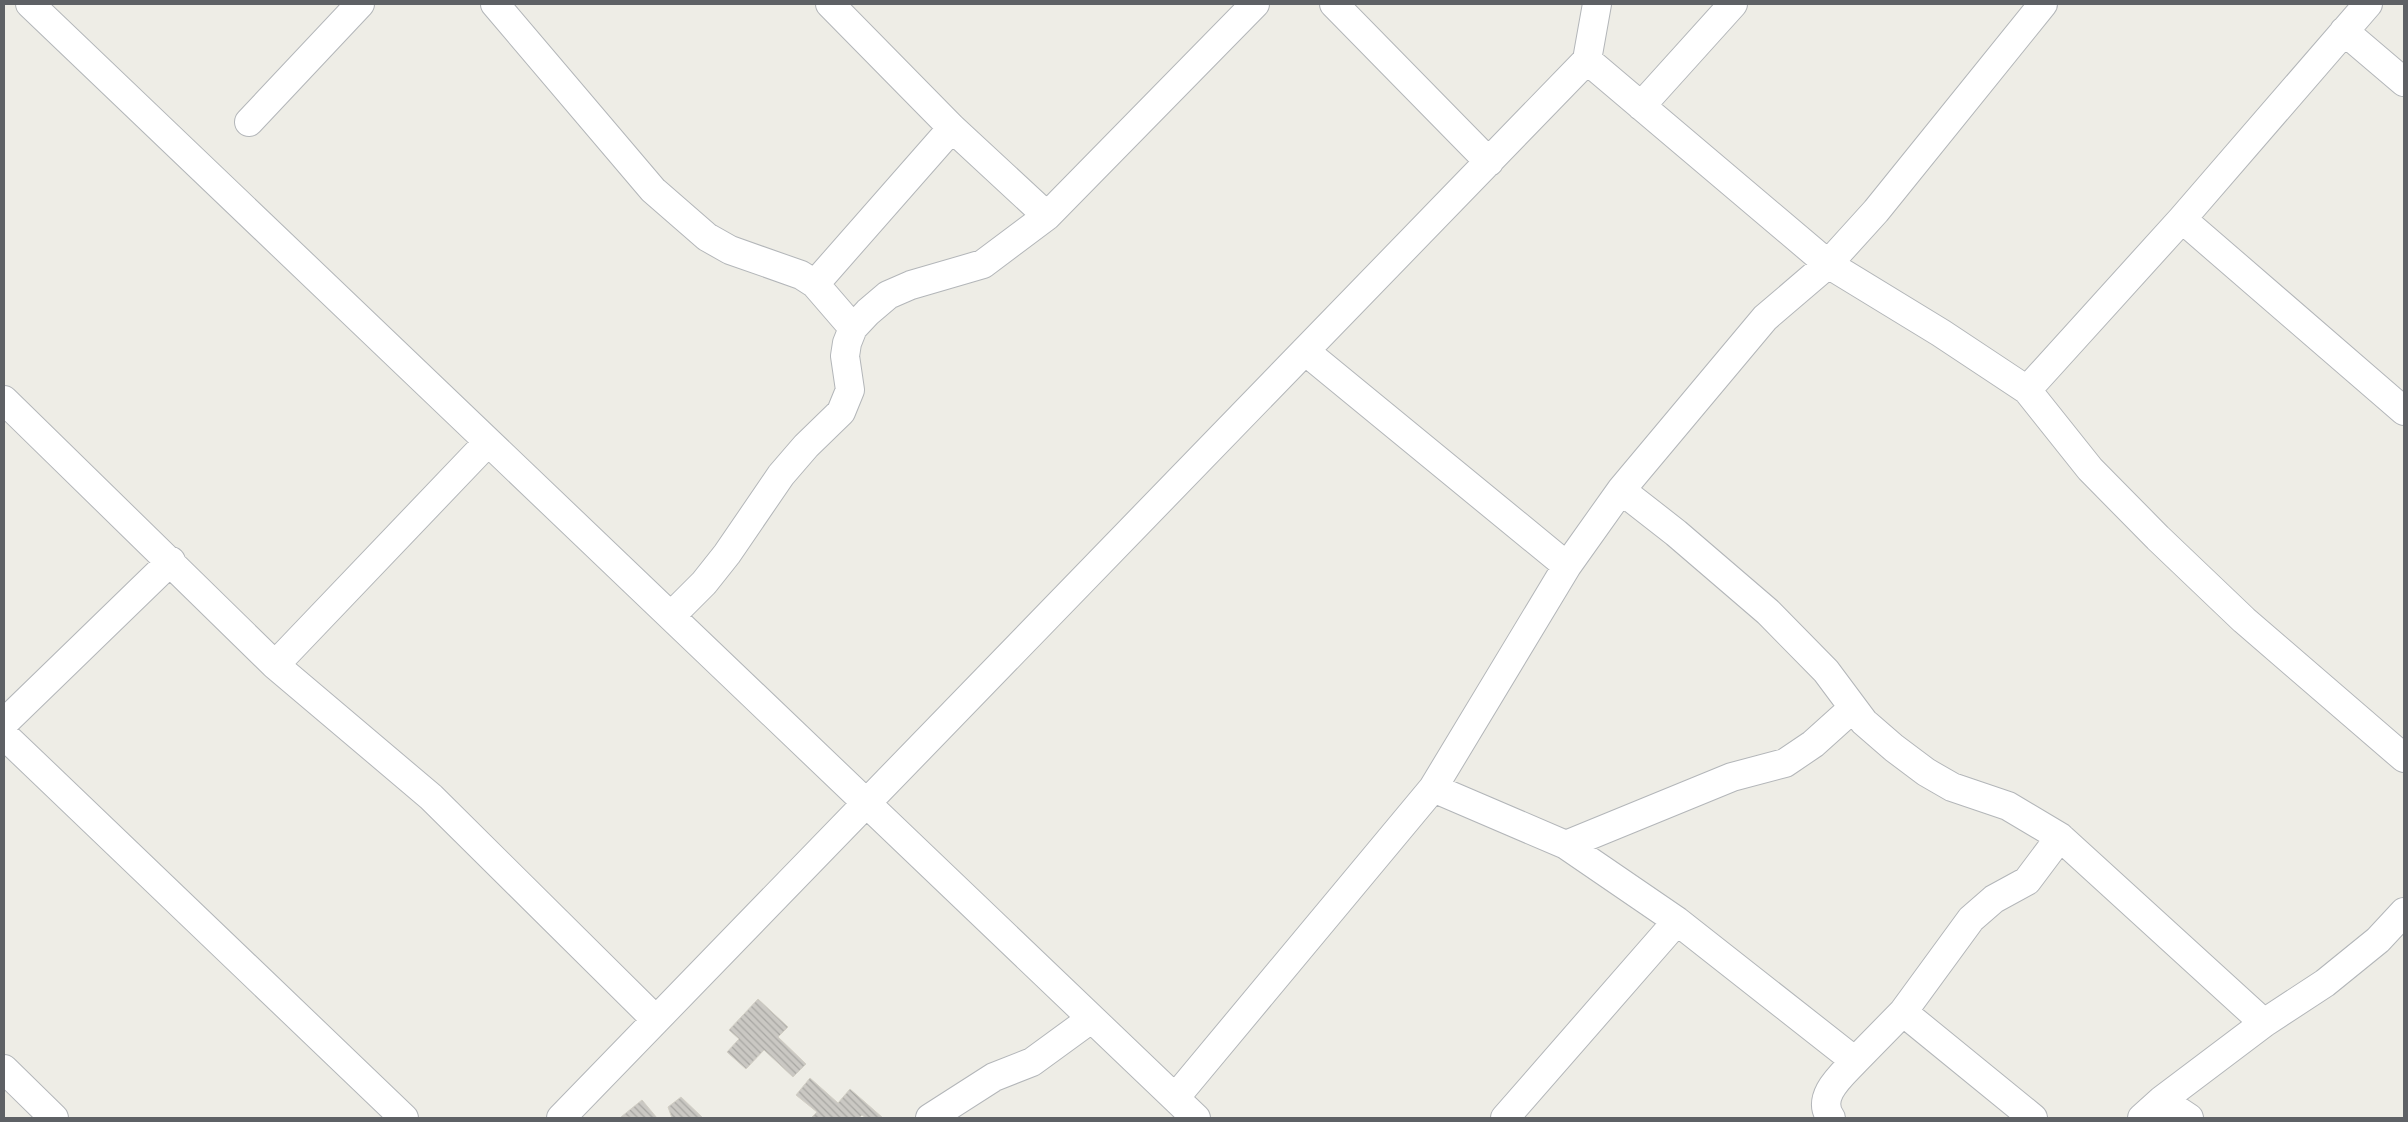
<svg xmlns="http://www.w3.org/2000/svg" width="2408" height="1122" viewBox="0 0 2408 1122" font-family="'Fira Sans',sans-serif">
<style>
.building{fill:url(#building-back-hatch);stroke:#d2cfc5}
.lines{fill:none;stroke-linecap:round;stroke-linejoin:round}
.minor-casing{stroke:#b3b6b9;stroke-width:30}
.minor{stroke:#fff;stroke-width:28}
</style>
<defs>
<pattern id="building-back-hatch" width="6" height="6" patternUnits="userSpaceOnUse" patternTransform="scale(1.25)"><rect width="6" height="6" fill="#cac8c3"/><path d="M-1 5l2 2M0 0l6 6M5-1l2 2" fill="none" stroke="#a7a6a2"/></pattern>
</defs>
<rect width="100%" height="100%" fill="#eeede6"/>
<path class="building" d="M758 999 788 1027 778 1037 806 1064 793 1077 764 1050 746 1069 727 1052 739 1039 729 1030Z
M810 1078 838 1103 850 1089 883 1118H866L862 1115 859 1118H811L817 1112 796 1095Z
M681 1097 703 1118H672L668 1107Z
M642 1100 657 1118 621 1117Z"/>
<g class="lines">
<g class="minor-casing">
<path id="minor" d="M30 4 1196 1118
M495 4 653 190 707 237 730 250 801 275 815 284 853 328
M830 4 952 128 1047 216
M1334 4 1489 162
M2344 31 2404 82
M1587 60 1828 264 1941 333 2027 390 2090 469 2158 538 2244 620 2404 758
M1641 106 1733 4
M249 122 360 4
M2182 219 2404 411
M815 284 952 128
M1305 351 1567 566
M2027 390 2182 219 2368 4
M4 400 275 665 488 442
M1621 490 1676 533 1768 612 1826 671 1864 722 1894 748 1926 772 1952 787 2008 806 2060 837 2264 1023
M671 616 704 583 727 554 781 475 806 446 841 412 850 390 845 356 847 343 853 328 868 312 888 295 911 285 983 264 1047 216 1255 4
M275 665 431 797 656 1020
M4 723 171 561
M4 735 404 1118
M1433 788 1566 845 1677 921 1855 1061 1903 1012 1971 919 1994 899 2027 881 2060 837
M1566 845 1732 777 1785 763 1813 744 1853 708
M1903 1012 2033 1118
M4 1069 54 1118
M1175 1098 1433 788 1567 566 1621 490 1765 318 1828 264 1876 211 2043 4
M2162 1100 2189 1118
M561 1118 1587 60 1597 4
M930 1118 994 1077 1032 1062 1091 1019
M1505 1118 1677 921
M1831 1118C1815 1097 1842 1075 1855 1061
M2142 1118 2162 1100 2264 1023 2325 983 2378 940 2404 912"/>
</g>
<use href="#minor" class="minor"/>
</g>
<rect width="2408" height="1122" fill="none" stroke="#5e6165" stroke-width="10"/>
</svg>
